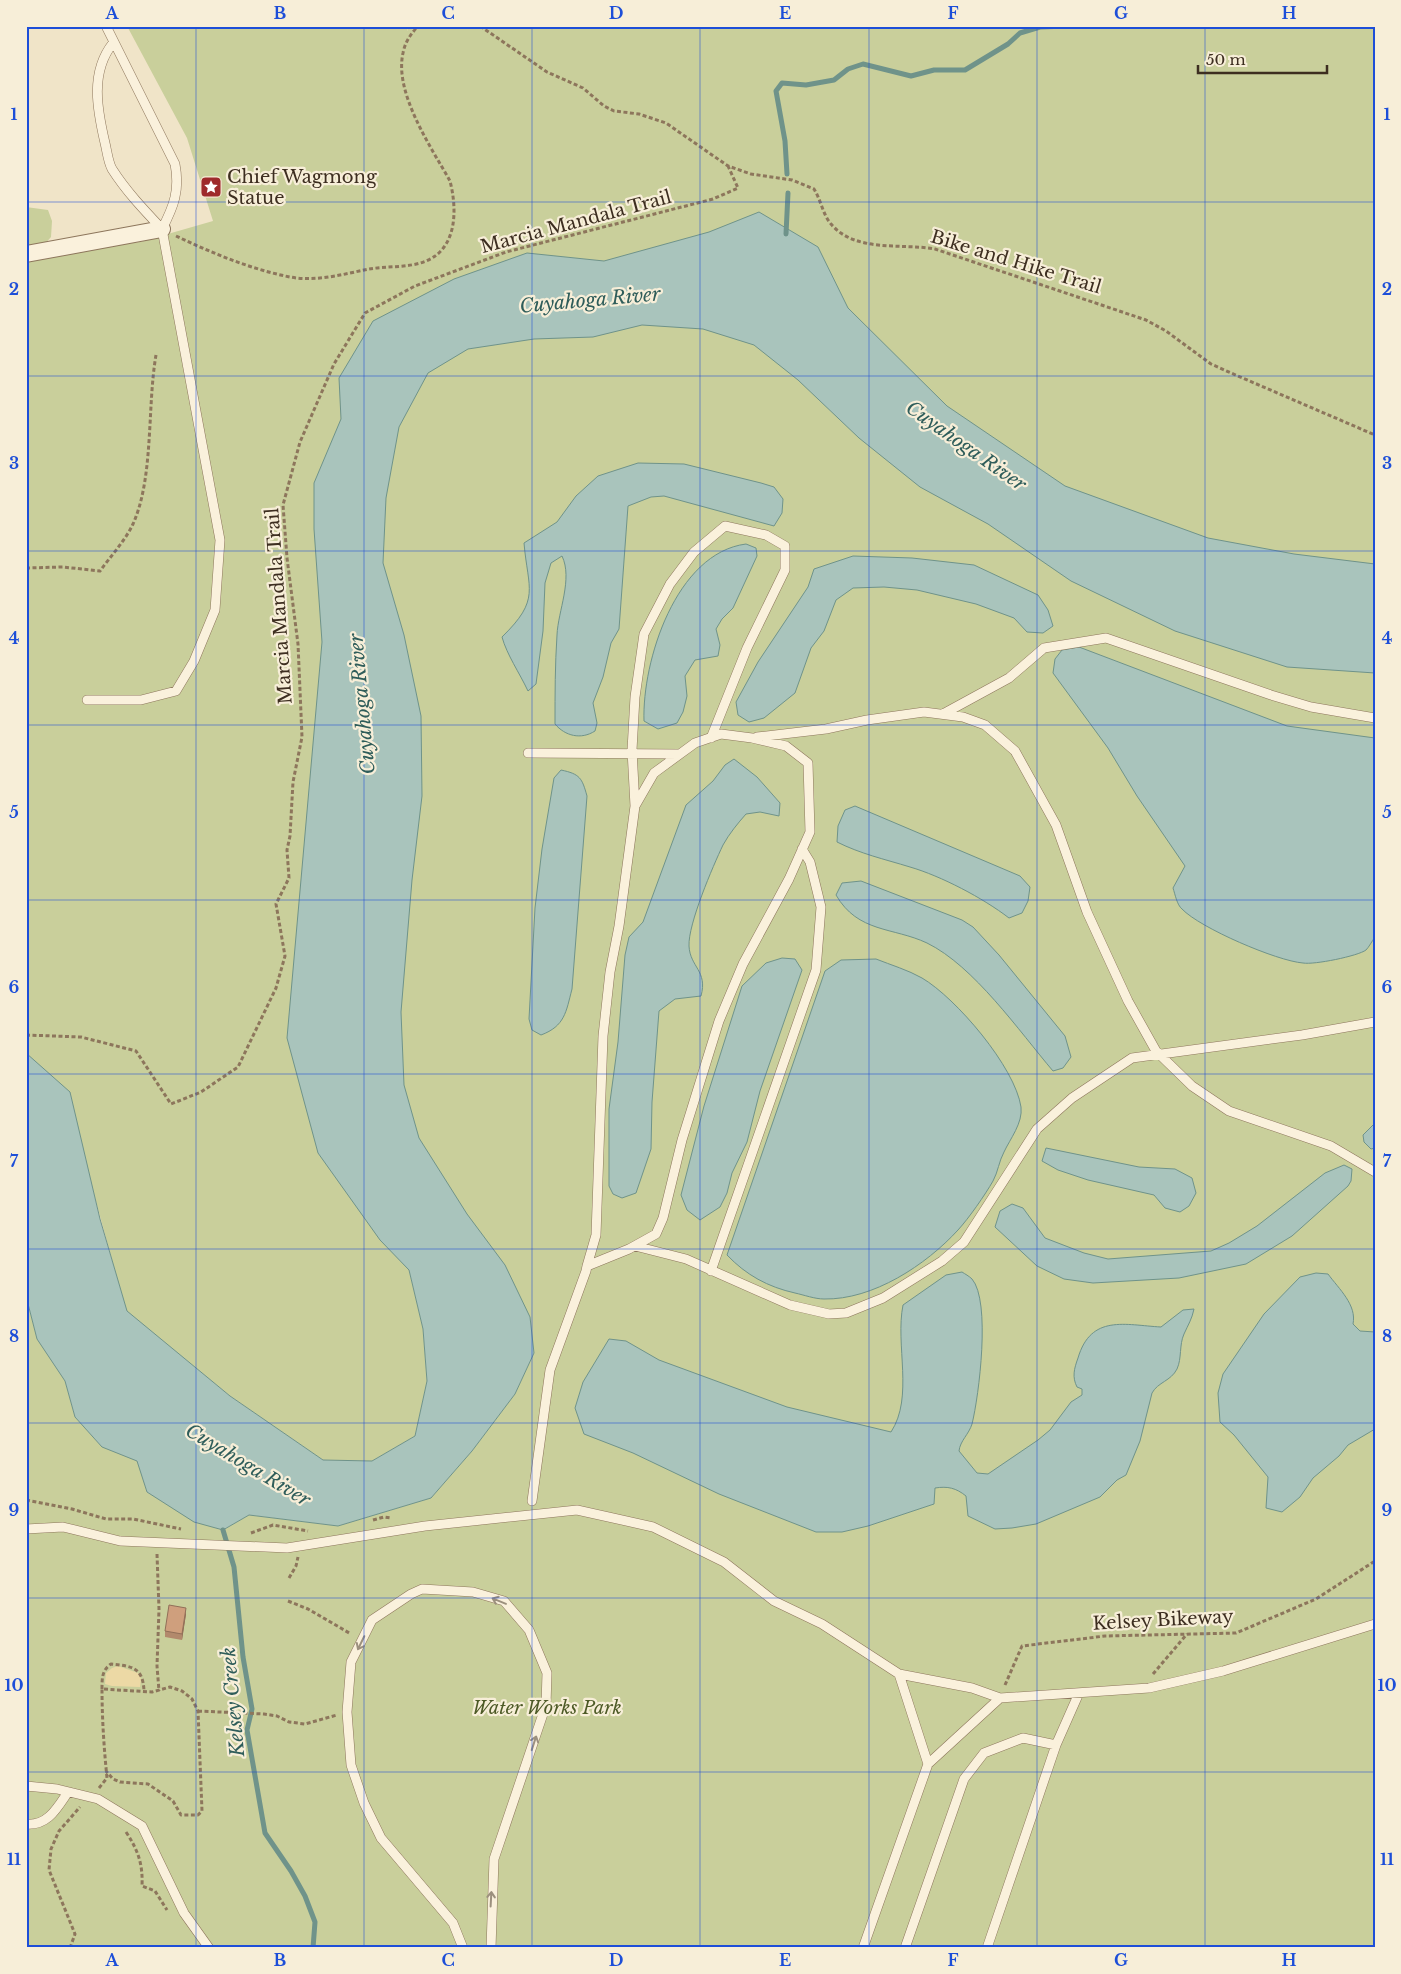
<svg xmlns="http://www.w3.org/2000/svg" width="1401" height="1974" viewBox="0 0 1401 1974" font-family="'Libre Baskerville',serif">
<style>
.green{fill:#c9cf9b}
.sand{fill:#ecd9a5}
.water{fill:#a9c4bc;stroke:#6f938a}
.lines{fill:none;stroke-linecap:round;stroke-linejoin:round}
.stream{stroke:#6f938a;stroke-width:5}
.lane-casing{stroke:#8d765c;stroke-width:10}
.street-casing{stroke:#8d765c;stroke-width:18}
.path{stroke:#8d765c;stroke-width:3;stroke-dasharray:4 2.5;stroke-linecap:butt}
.lane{stroke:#faf1dc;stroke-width:9}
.street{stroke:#faf1dc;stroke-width:16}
.wall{fill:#b2896c}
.shaded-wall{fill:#916f58}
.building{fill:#cf9f7d;stroke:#916f58}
.oneway{stroke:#9c907e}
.grid{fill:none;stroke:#1d4ed8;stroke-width:1;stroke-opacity:0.55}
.labels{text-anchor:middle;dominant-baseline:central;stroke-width:4.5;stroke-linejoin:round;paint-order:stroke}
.poi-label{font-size:18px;fill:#3d2e20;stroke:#f7eed8;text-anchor:start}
.street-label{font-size:18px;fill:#3d2e20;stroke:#f7eed8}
.park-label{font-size:18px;font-style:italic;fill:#4d5a26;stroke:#f7eed8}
.water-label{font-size:19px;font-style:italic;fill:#2f5d5a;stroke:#f7eed8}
.neatline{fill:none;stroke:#1d4ed8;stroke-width:2}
.grid-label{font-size:16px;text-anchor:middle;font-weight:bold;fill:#1d4ed8}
</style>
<rect width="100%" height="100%" fill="#f0e4c8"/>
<path class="green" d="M127 26H409L407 31 410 26H1375V1948H26V1296L37 1339 65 1381 75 1417 102 1447 138 1461 147 1492 223 1530 249 1515 338 1526 431 1498 472 1451 515 1394 534 1353 409 1270 423 1329 427 1381 415 1436 372 1461 323 1460 230 1396 126 1311 86 1165 26 1053V258L140 242 213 221 187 138Z
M26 207 48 210 52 221 51 237 44 245 26 248Z"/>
<path class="sand" d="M118 1666 138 1673 141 1679 140 1687 112 1686 105 1684 106 1673 112 1668Z"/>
<path class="water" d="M759 212 818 247 848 308 947 406 1065 486 1208 538 1294 554 1375 564V673L1287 667 1175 631 1071 581 988 524 920 487 859 438 798 380 754 345 703 329 642 325 593 337 534 339 468 349 428 373 399 427 386 498 383 563 404 635 421 716 422 796 412 880 401 1012 404 1085 419 1138 467 1214 505 1265 530 1317 534 1353 515 1394 472 1451 431 1498 338 1526 249 1515 223 1530 194 1522 147 1492 137 1461 102 1447 75 1417 65 1381 37 1339 26 1296V1053L70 1092 100 1219 127 1311 230 1396 323 1460 372 1461 415 1436 427 1381 423 1329 409 1270 380 1240 318 1153 287 1038 322 642 314 529V483L341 419 339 378 373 321 454 279 527 253 604 261 709 232Z
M638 463 684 464 761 483 774 487 783 499 782 513 774 526 664 496 651 497 628 506 619 629 611 643 603 677 593 703 597 723 595 731C581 740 565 736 555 724 555 694 555 665 557 635 558 611 573 579 562 556L551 563 545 583 543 631 536 684 528 691C519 672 507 655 502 637 541 599 528 590 524 543L557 522 576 496 598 476Z
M746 544 756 548 757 556 733 608 722 619 716 629 720 645 718 656 695 660 685 676 687 696 683 712 677 723 658 729 644 721C642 661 676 553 746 544Z
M853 556 912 558 974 565 1038 595 1048 610 1053 626 1043 633 1027 632 1014 618 976 604 917 590 884 587 853 588 836 600 824 631 811 648 795 693 764 718 749 722 738 715 736 702 758 662 808 587 814 569Z
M1079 647 1287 726 1375 738V937C1372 941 1369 947 1366 950 1358 956 1314 965 1303 963 1277 961 1200 928 1182 909 1177 905 1175 894 1173 888L1185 866 1137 796 1108 748 1053 673 1055 659 1062 650Z
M734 759 757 777 780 803 779 816 760 812 746 814C738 823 729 834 723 845 713 866 688 924 689 946 690 967 708 971 701 996L675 999 659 1011 652 1102 651 1149 636 1193 622 1198 613 1194 609 1186V1109L618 1042 625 955 629 937 643 922 686 805 713 781 725 765Z
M561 770C580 774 582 778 587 796L572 989C566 1012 565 1026 541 1035L532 1030 529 1019 535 908 542 849 554 778Z
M855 806 1020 876 1030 887 1028 901 1022 913 1009 918C983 898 941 876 910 867 884 859 861 854 837 842L838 826 845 810Z
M861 881 962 920 973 927 999 955 1065 1036 1071 1057 1063 1068 1053 1071C1019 1031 974 966 927 943 893 927 858 933 836 895L842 883Z
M782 958 795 959 802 970 760 1091 747 1142 732 1173 727 1193 720 1207 700 1220 687 1210 681 1195 704 1106 742 986 766 963Z
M876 959C891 965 908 970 922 978 956 998 1015 1067 1021 1107 1023 1123 1010 1139 1004 1152 999 1161 998 1172 993 1181 985 1195 969 1218 958 1230 926 1265 873 1300 824 1299 815 1299 804 1295 795 1293 768 1287 746 1275 727 1255L825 971 841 960Z
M1375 1123V1148L1371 1149 1364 1142 1363 1135Z
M1046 1148 1139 1167 1175 1169 1192 1178 1196 1193 1189 1206 1180 1212 1165 1208 1154 1195 1088 1180 1058 1170 1042 1161Z
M1344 1165 1352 1169 1351 1181 1348 1186 1292 1236 1246 1264 1179 1278 1093 1283 1064 1279 1037 1266 995 1227 1000 1211 1012 1204 1023 1208 1045 1238 1084 1253 1108 1259 1211 1251 1229 1243 1257 1226 1325 1173Z
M962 1272C965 1274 969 1276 972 1279 991 1301 979 1396 972 1424 969 1434 960 1441 959 1451L977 1473 988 1474 1038 1440 1050 1430 1071 1402 1082 1395V1389L1077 1387C1072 1377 1074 1369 1078 1358 1091 1314 1125 1325 1161 1327L1183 1310 1194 1309C1192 1319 1188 1325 1184 1334 1179 1345 1182 1358 1177 1369 1171 1381 1158 1382 1152 1393L1140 1441 1126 1475 1117 1480 1100 1497 1036 1524 1012 1528 995 1529 968 1516 966 1496C956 1488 948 1486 935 1488L934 1504 868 1526 842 1532H816L719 1494 633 1453 584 1434 575 1408 583 1382 609 1339 626 1341 659 1360 787 1407 891 1432C914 1397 895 1345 903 1305L946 1275Z
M1316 1273 1328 1274C1339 1289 1357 1305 1353 1324L1360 1331 1375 1332V1429L1348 1445 1339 1456 1313 1478 1300 1497 1282 1512 1266 1508 1268 1477 1234 1435 1220 1422 1218 1393 1223 1374 1264 1314 1300 1277Z"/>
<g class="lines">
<path class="stream" d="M787 174 785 141 776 91 782 83 806 85 834 80 848 69 863 64 911 76 934 70H965L1008 44 1020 33 1040 27 1068 26
M786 234 788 193
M223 1530 234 1567 243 1657 252 1709 247 1730 265 1833 291 1871 305 1896 315 1922 313 1948"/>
<g class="lane-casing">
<path id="lane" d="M113 43C90 72 97 109 105 143 107 151 108 162 112 169 126 191 144 210 162 229
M87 700H141L176 691 194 661 215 610 220 540 162 229C174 206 180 190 175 164L106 26
M943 714 1009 678 1044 648 1106 638 1271 695 1311 707 1375 718
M757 737 826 729 867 720 924 712 963 717 985 725 1015 751 1056 825 1087 912 1128 1001 1156 1051 1192 1086 1229 1111 1331 1146 1375 1172
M528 753 679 754
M635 806 632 750 635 697 644 634 670 584 694 552 725 526 766 535 785 546V570L747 648 711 738
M635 1246 686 1259 790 1305 829 1314 846 1313 883 1298 942 1261 964 1242 1037 1129 1072 1098 1132 1058 1302 1035 1375 1022
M711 1271 816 970 821 907 810 862 802 849
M532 1501 550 1370 586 1271 587 1266 596 1235 603 1036 610 972 619 926 635 806 654 773 695 743 721 734 752 738 786 746 808 763 810 832 789 879 743 964 719 1021 682 1140 663 1218 656 1234 629 1249 587 1266
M26 1529 63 1527 120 1541 287 1548 425 1526 577 1510 653 1527 724 1562 774 1601 822 1624 899 1674 928 1764 863 1948
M899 1674 972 1688 1000 1698 1149 1688 1223 1671 1375 1624
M928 1764 1000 1698
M26 1786 57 1789 98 1799 142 1826 184 1913 209 1948
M26 1824C48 1826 57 1808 68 1792
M463 1948 453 1923 381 1838 364 1803 351 1765 347 1712 351 1662 372 1620 411 1594 422 1589 473 1592 504 1601 529 1630 547 1673 546 1705 494 1859 491 1948
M905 1948 964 1779 984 1753 1023 1738 1056 1745 1079 1693
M987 1948 1056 1745"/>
</g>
<g class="street-casing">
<path id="street" d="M26 254 162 229"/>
</g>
<path class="path" d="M480 26 547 72 583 88 604 106 614 111 639 114 666 123 728 166 751 174 792 180 814 189C821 200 823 215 831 224 855 253 902 243 935 249L1146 320 1166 331 1211 364 1231 373 1375 435
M176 236C212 253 250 269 290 277 317 282 344 274 369 269 387 266 409 268 426 261 458 248 457 208 450 181 431 147 394 93 403 53 405 42 411 34 418 26
M26 568 63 567 100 571C110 557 125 541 133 524 154 477 147 407 156 355
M26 1035 81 1037 136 1051 171 1104 201 1092 238 1067 276 988 285 956 276 904 289 878 287 850 290 836 293 782 302 737 298 644 287 558 283 505 300 442 334 364 365 313 415 286 506 252 713 199 738 188 728 166
M26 1500 72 1509 106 1519H133L181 1529
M373 1520 384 1517 391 1518
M251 1533 273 1525 308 1531
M157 1554 159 1609 157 1666 159 1691
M289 1578 296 1566 298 1557
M288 1601 308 1609 351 1634
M1153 1674 1187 1634
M1005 1685 1022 1646 1105 1636 1236 1633 1316 1599 1375 1561
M102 1689C102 1678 102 1670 111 1664 133 1666 143 1668 144 1691
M198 1711 264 1714 277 1716 289 1722 305 1724 337 1715
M99 1788 107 1778C104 1748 102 1719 102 1689L152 1692 170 1687 182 1691 192 1699 198 1711 202 1811 198 1815H181L173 1801 148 1784 120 1782 113 1779 106 1771
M126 1832C138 1850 143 1864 142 1886L155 1891 167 1910
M70 1948 75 1934 49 1870 51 1849 59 1831 80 1807"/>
<use href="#lane" class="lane"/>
<use href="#street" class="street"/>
</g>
<path class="wall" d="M186 1614 182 1640 165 1637V1631Z"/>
<path class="shaded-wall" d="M186 1608V1614L182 1640V1634Z"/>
<path class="building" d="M169 1605 186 1608 182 1634 165 1631Z"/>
<defs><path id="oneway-shaft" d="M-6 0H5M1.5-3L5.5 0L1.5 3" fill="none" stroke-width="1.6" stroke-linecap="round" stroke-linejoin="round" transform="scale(1.25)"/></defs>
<g class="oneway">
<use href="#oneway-shaft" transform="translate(499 1601) rotate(-158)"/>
<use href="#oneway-shaft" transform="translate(361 1643) rotate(116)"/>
<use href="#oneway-shaft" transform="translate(534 1743) rotate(-72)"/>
<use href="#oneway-shaft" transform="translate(491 1899) rotate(-87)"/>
</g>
<path class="grid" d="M196 26V1948M364 26V1948M532 26V1948M700 26V1948M869 26V1948M1037 26V1948M1205 26V1948M26 202H1375M26 376H1375M26 551H1375M26 725H1375M26 900H1375M26 1074H1375M26 1249H1375M26 1423H1375M26 1598H1375M26 1772H1375"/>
<defs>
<g id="sight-square" transform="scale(1.125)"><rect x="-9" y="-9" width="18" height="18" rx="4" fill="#9e2a2b" stroke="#f7eed8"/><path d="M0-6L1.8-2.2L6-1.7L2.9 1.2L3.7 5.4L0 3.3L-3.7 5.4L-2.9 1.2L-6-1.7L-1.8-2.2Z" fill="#fff"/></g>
</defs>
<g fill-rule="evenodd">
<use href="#sight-square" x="211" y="187"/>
</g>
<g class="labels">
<g class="poi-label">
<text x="227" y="177">Chief Wagmong<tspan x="227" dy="21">Statue</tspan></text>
</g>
<g class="street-label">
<text transform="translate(576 222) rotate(-15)">Marcia Mandala Trail</text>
<text transform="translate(1016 262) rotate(17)">Bike and Hike Trail</text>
<text transform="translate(279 606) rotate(-94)">Marcia Mandala Trail</text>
<text transform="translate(1163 1620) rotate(-3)">Kelsey Bikeway</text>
</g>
<g class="park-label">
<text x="547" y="1708">Water Works Park</text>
</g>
<g class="water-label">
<text transform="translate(590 300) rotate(-5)">Cuyahoga River</text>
<text transform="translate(966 446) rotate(35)">Cuyahoga River</text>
<text transform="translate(362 704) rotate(-95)">Cuyahoga River</text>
<text transform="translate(248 1465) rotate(31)">Cuyahoga River</text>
<text transform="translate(233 1702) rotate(-95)">Kelsey Creek</text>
</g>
</g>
<rect width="1401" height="1974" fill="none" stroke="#f7eed8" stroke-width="55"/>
<path d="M1198 65v8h129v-8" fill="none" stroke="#3d2e20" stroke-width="2.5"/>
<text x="1206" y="65" font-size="15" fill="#3d2e20" stroke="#f7eed8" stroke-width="4" paint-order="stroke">50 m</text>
<rect x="28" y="28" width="1346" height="1918" class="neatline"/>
<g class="grid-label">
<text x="112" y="19">A</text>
<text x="280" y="19">B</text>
<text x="448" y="19">C</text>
<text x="616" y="19">D</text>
<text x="785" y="19">E</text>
<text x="953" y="19">F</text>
<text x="1121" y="19">G</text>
<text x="1289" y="19">H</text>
<text x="14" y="120">1</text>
<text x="1387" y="120">1</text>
<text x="14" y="295">2</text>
<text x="1387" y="295">2</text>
<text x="14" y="469">3</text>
<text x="1387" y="469">3</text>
<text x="14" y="644">4</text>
<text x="1387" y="644">4</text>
<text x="14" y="818">5</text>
<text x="1387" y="818">5</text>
<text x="14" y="993">6</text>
<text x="1387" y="993">6</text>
<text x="14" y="1167">7</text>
<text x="1387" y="1167">7</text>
<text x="14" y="1342">8</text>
<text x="1387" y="1342">8</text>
<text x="14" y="1516">9</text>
<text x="1387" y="1516">9</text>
<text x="14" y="1691">10</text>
<text x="1387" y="1691">10</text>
<text x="14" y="1865">11</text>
<text x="1387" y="1865">11</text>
<text x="112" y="1966">A</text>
<text x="280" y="1966">B</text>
<text x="448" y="1966">C</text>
<text x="616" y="1966">D</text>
<text x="785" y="1966">E</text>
<text x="953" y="1966">F</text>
<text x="1121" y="1966">G</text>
<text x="1289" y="1966">H</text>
</g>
</svg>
